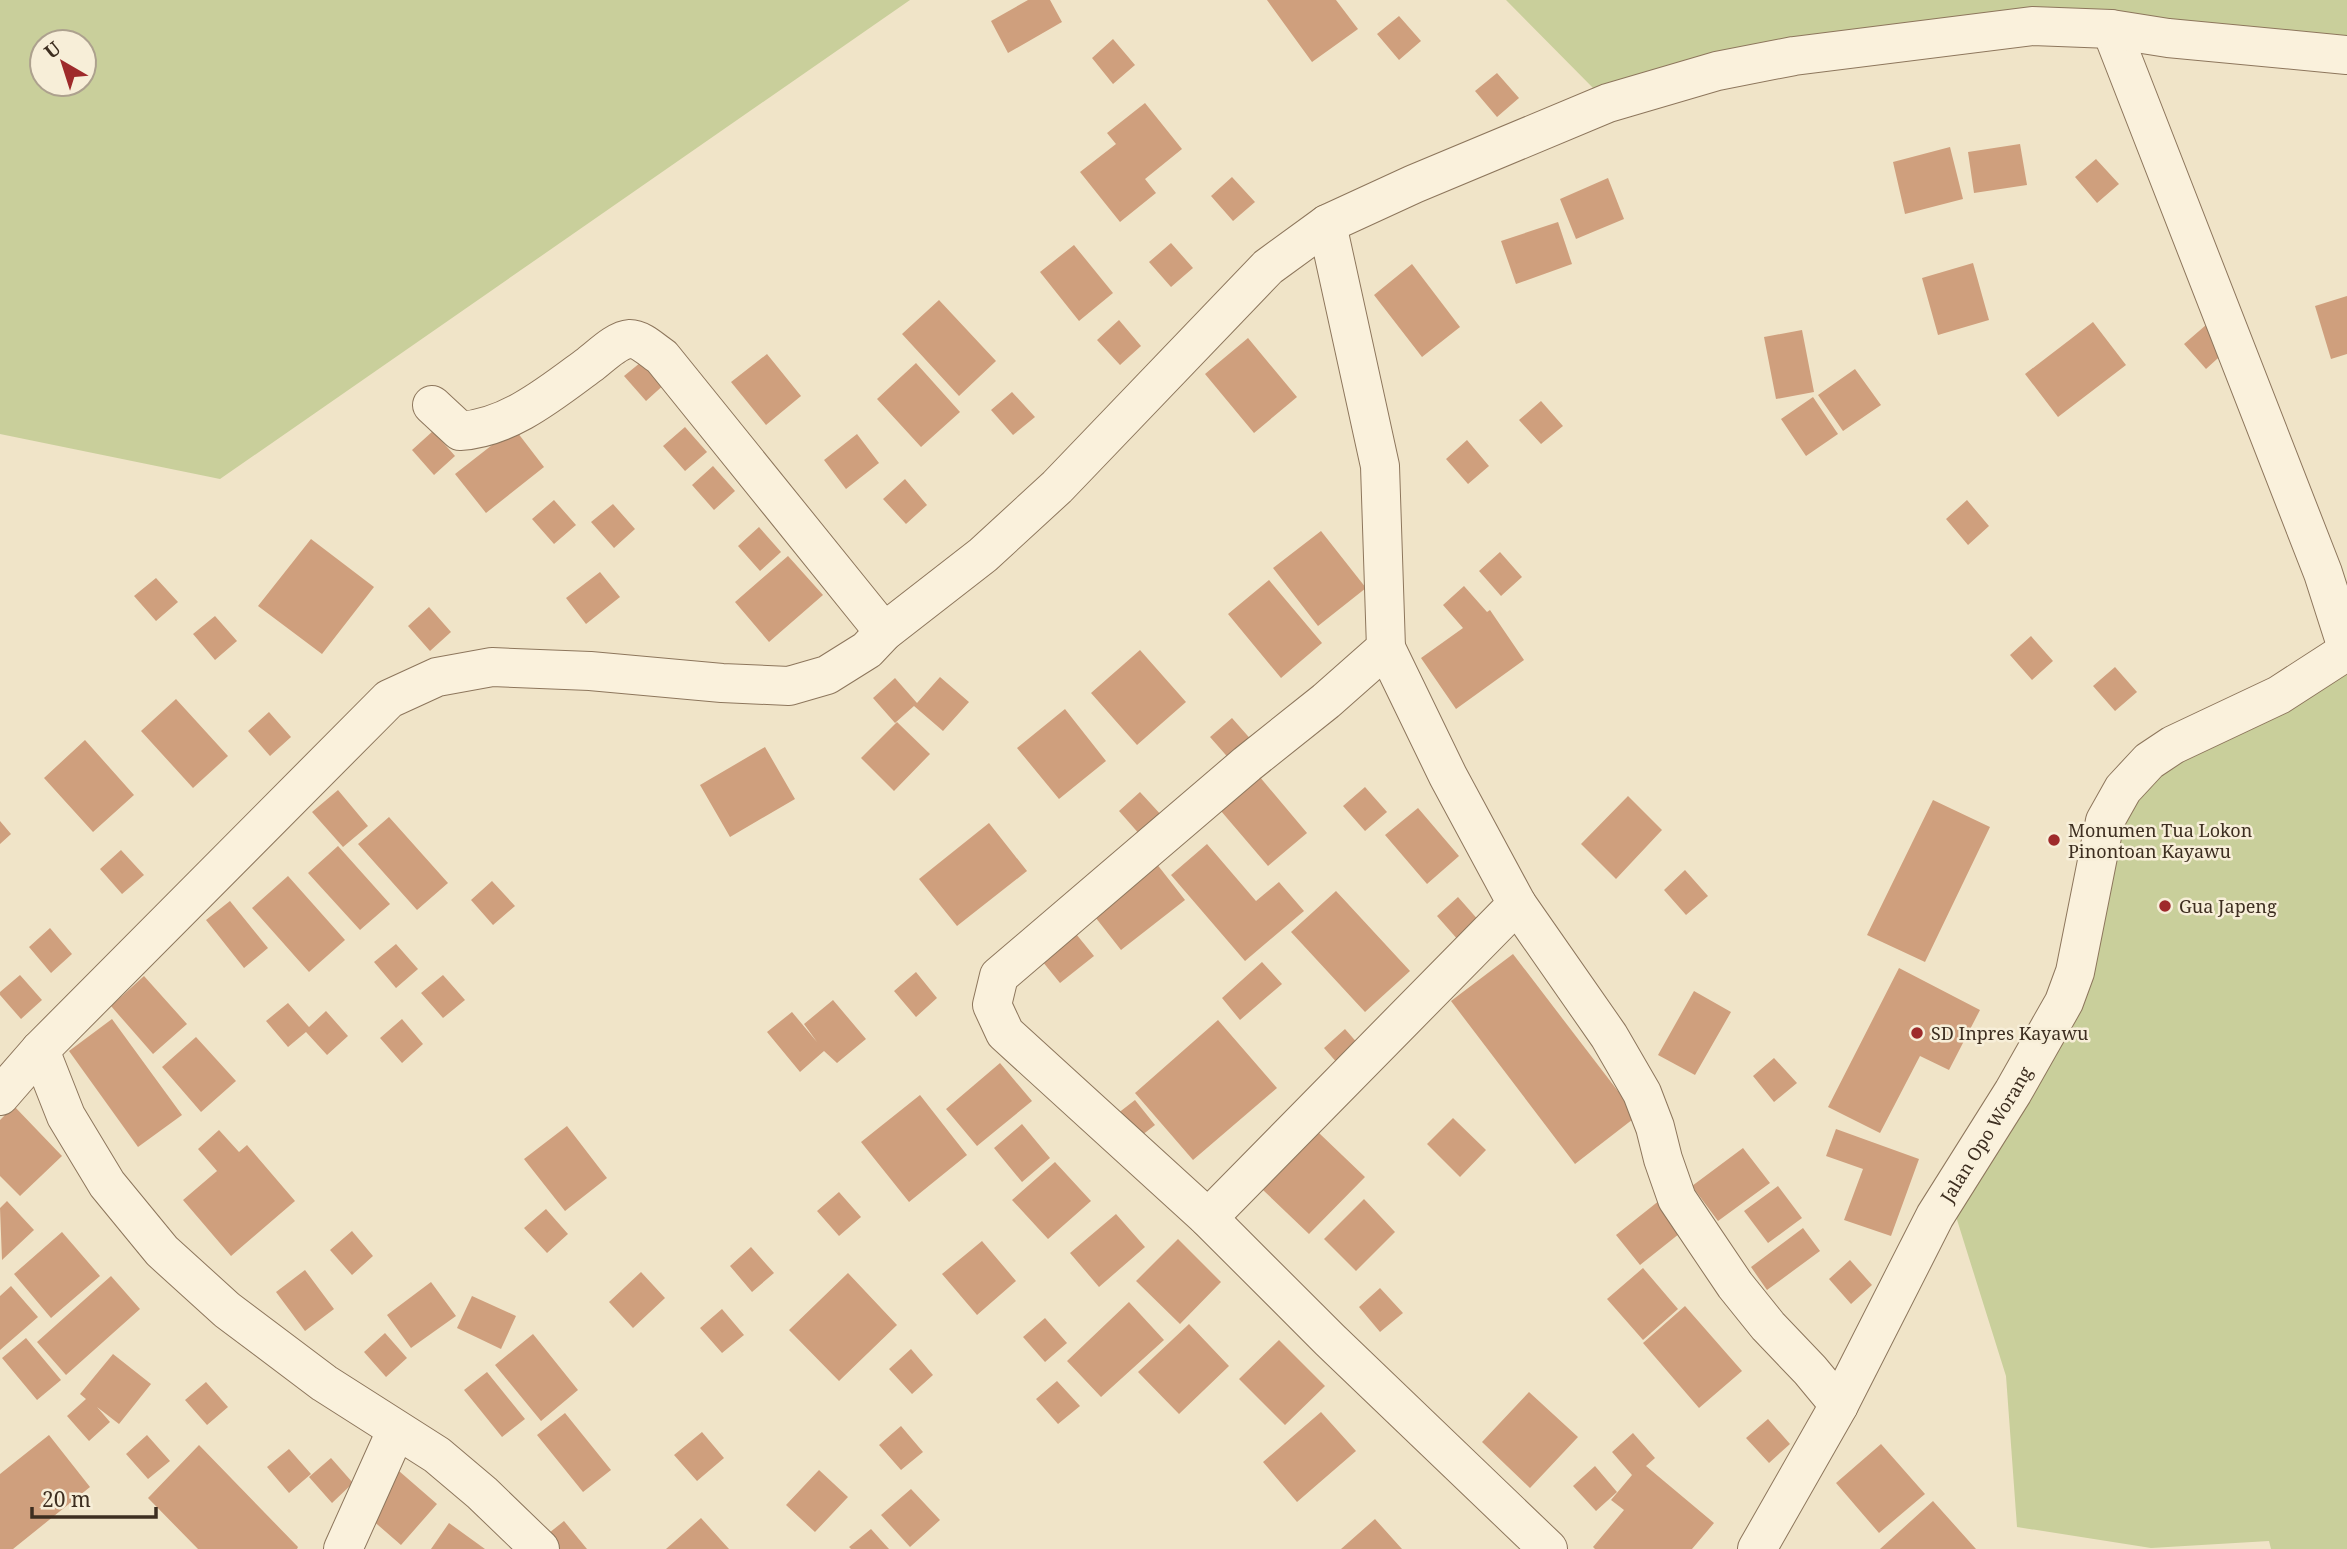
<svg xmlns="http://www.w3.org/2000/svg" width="2347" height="1549" viewBox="0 0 2347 1549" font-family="'Noto Serif',serif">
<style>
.green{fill:#c9cf9b;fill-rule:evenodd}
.building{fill:#cf9f7d}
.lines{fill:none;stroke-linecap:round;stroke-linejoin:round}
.minor-casing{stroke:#8d765c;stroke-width:40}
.minor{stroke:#faf1dc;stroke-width:38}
.poi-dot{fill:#9e2a2b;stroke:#f7eed8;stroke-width:2.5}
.labels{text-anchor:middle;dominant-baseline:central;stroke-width:5;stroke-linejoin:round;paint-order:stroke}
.poi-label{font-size:18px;fill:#3d2e20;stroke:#f7eed8;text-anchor:start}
.street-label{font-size:18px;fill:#3d2e20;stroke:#f7eed8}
</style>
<rect width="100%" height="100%" fill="#f0e4c8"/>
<path class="green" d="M0 0H910L220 479 0 434ZM42 42H84V84H42Z
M1506 0H2347V41L2168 24 1598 93Z
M2347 658V1549H2271L2269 1541 2151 1548 2017 1527 2006 1376 1953 1207 2073 1027 2116 818 2178 751Z"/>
<path class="building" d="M1028 0H1050L1062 22 1008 53 991 21Z
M1267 0H1336L1358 29 1312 62Z
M1399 16 1421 41 1399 60 1377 34Z
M1113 39 1135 65 1113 84 1092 58Z
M1497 73 1519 98 1497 117 1475 91Z
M1145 103 1182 149 1145 179 1156 193 1120 222 1080 172 1116 144 1107 133Z
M2020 144 2027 185 1974 193 1968 152Z
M1950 147 1963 199 1905 214 1893 162Z
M2096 159 2119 184 2097 203 2075 177Z
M1232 177 1255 202 1233 221 1211 196Z
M1608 178 1624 219 1576 239 1560 199Z
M1558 222 1572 264 1516 284 1501 241Z
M1171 243 1193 268 1171 287 1149 262Z
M1074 245 1113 293 1079 321 1040 272Z
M1973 263 1989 320 1938 335 1922 278Z
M1412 264 1460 327 1422 357 1374 295Z
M2347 296V354L2331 359 2315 306Z
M939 300 996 361 959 396 902 334Z
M1119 320 1141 346 1120 365 1097 340Z
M2093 322 2126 365 2058 417 2025 374Z
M2206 325 2228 349 2206 369 2184 344Z
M1802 330 1814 392 1776 399 1764 337Z
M1248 338 1297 397 1254 433 1205 374Z
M767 354 801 396 766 425 731 382Z
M646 358 667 382 646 401 624 376Z
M916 363 960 412 921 447 877 399Z
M1855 369 1881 405 1843 431 1818 395Z
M1012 392 1035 417 1013 435 991 410Z
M1813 397 1838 434 1806 456 1781 419Z
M1541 401 1563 426 1541 444 1519 420Z
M685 427 707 452 685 471 663 446Z
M514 428 544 467 486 513 455 474Z
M433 431 455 456 434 475 412 450Z
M857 434 879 463 846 489 824 460Z
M1467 440 1489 466 1468 484 1446 459Z
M713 466 735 491 714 510 692 485Z
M905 479 927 505 906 524 883 499Z
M554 500 576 525 554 544 532 519Z
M1967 500 1989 526 1968 545 1946 519Z
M613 504 635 529 614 548 591 522Z
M759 527 781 552 760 571 738 546Z
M1321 531 1366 588 1318 626 1273 568Z
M311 539 374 587 322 654 258 606Z
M1500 552 1522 577 1501 596 1479 571Z
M788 556 823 595 769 642 735 602Z
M600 572 620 597 586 624 566 598Z
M156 578 178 602 156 621 134 596Z
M1269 580 1322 643 1281 678 1228 614Z
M1464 586 1487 612 1490 610 1524 660 1456 709 1421 658 1463 628 1443 605Z
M429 607 451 632 430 651 408 626Z
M215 616 237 641 215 660 193 634Z
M2031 636 2053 661 2032 680 2010 655Z
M1140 650 1186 702 1137 745 1091 693Z
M2115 667 2137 692 2115 711 2093 686Z
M940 677 969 702 943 731 914 706 895 723 873 698 895 678 917 703Z
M176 699 228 756 193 788 141 731Z
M1065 709 1106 761 1059 799 1017 748Z
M269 712 291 737 270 756 248 731Z
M1232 718 1254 743 1232 762 1210 737Z
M897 722 930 754 894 791 861 758Z
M85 740 134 795 93 832 44 778Z
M765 747 795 799 730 837 700 785Z
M1254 770 1307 833 1268 866 1215 804Z
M1365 787 1387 812 1365 831 1343 806Z
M338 790 368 826 343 847 312 812Z
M1140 792 1163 817 1141 836 1119 811Z
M1628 796 1662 830 1616 879 1581 844Z
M1933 800 1990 827 1925 962 1867 935Z
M1418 808 1459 856 1427 884 1385 835Z
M389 817 448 883 417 910 358 844Z
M0 821 11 834 0 844Z
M989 823 1027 871 957 926 919 879Z
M1207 844 1256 901 1279 882 1304 911 1245 961 1171 875Z
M338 846 390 904 360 930 308 873Z
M121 850 144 875 122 894 100 869Z
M1156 863 1185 900 1121 950 1092 913Z
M1685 870 1708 896 1686 915 1664 890Z
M288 876 345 940 309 972 252 908Z
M492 881 515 906 493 925 471 900Z
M1336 891 1410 971 1365 1012 1291 932Z
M1458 897 1480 922 1459 941 1437 916Z
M230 901 268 948 244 968 206 920Z
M50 928 72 954 51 973 29 947Z
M1072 929 1094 956 1060 983 1038 956Z
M396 944 418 969 396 988 374 962Z
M1513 954 1637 1116 1575 1164 1451 1001Z
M1262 962 1282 984 1240 1020 1222 998Z
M1899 968 1980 1010 1949 1070 1920 1056 1880 1133 1828 1107Z
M916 972 937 998 916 1017 894 991Z
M20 975 42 1000 21 1019 0 995V992Z
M443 975 465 1000 443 1018 421 993Z
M144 976 187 1024 153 1054 111 1006Z
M1694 991 1731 1012 1695 1075 1658 1055Z
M833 1000 866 1039 837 1063 824 1051 800 1072 767 1032 792 1012 817 1042 804 1024Z
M288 1003 309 1027 326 1011 348 1036 327 1055 306 1032 288 1047 266 1021Z
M112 1019 182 1115 138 1147 69 1051Z
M402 1019 423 1044 402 1063 380 1038Z
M1218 1020 1277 1088 1193 1160 1135 1093Z
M1345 1029 1367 1054 1346 1073 1324 1048Z
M196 1037 236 1081 201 1112 162 1067Z
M1774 1058 1797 1083 1774 1102 1753 1076Z
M1000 1063 1032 1101 977 1146 946 1109Z
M920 1095 967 1155 909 1202 861 1142Z
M1135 1100 1155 1125 1137 1139 1117 1114Z
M14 1106 62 1156 20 1196 0 1176V1120Z
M1453 1118 1486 1150 1460 1177 1427 1144Z
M1022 1124 1050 1158 1022 1182 994 1148Z
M567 1126 607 1178 565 1211 524 1159Z
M1836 1129 1919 1159 1891 1236 1844 1220 1863 1169 1826 1156Z
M219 1130 239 1152 247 1145 295 1201 231 1256 183 1200 217 1171 198 1149Z
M1319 1133 1365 1177 1309 1234 1263 1190Z
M1743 1148 1770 1183 1718 1221 1692 1186Z
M1055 1162 1091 1201 1048 1239 1012 1200Z
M1778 1186 1802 1218 1768 1243 1744 1211Z
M839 1192 861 1217 839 1236 817 1211Z
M1364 1199 1395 1232 1356 1271 1324 1239Z
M1660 1200 1684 1230 1640 1265 1616 1235Z
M7 1201 34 1230 2 1260 0 1208Z
M546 1209 568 1234 547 1253 524 1228Z
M1116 1214 1145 1247 1099 1287 1070 1253Z
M1803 1228 1820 1251 1767 1290 1751 1267Z
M352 1231 373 1256 352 1275 330 1250Z
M62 1232 100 1276 51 1318 14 1274Z
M1178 1239 1221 1282 1180 1324 1136 1281Z
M982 1241 1016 1281 977 1315 942 1274Z
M751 1247 774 1273 752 1292 730 1266Z
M1850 1260 1872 1285 1851 1304 1829 1279Z
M1643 1268 1678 1309 1643 1340 1607 1299Z
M305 1270 334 1309 305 1331 276 1292Z
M641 1272 665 1298 633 1328 609 1302Z
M848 1273 897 1325 839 1381 789 1330Z
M111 1276 140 1309 66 1375 37 1342Z
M431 1282 456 1316 411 1348 387 1315Z
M11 1286 38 1317 0 1350V1296Z
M1380 1288 1403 1313 1380 1332 1359 1307Z
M472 1296 516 1316 501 1349 457 1328Z
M1129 1302 1164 1340 1101 1397 1067 1361Z
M1685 1306 1742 1371 1699 1408 1643 1343Z
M722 1309 744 1335 722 1353 700 1328Z
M1045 1318 1067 1343 1045 1362 1023 1337Z
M1189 1324 1229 1366 1179 1414 1138 1372Z
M385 1333 407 1358 386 1377 364 1352Z
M533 1334 578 1390 541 1421 495 1365Z
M26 1338 61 1380 37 1400 2 1358Z
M1279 1340 1325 1386 1285 1425 1239 1379Z
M911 1349 933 1375 912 1394 889 1369Z
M113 1354 151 1384 119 1424 97 1407 110 1422 89 1441 67 1416 86 1399 80 1394Z
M487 1372 525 1419 502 1437 464 1390Z
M1057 1381 1080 1406 1058 1424 1036 1399Z
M206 1382 228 1407 207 1425 185 1400Z
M1529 1392 1578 1437 1530 1488 1482 1442Z
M1321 1412 1356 1451 1297 1502 1263 1462Z
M565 1413 611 1470 583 1492 537 1435Z
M1768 1419 1790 1444 1769 1463 1746 1438Z
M901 1426 923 1452 901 1470 879 1445Z
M702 1432 724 1458 697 1481 674 1455Z
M1633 1433 1655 1458 1646 1466 1714 1523 1692 1549H1595L1593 1547 1624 1510 1611 1500 1632 1475 1612 1452Z
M49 1435 90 1487 13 1549H0V1474Z
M147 1435 170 1461 148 1479 126 1454Z
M1881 1444 1925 1494 1879 1533 1836 1483Z
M199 1445 298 1547 297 1549H198L148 1498Z
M289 1449 311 1474 289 1493 267 1467Z
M331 1458 353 1483 332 1503 309 1477Z
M1595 1466 1617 1492 1596 1511 1573 1486Z
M819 1470 848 1497 815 1532 786 1505Z
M399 1471 437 1504 401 1545 363 1512Z
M911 1489 940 1520 910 1547 881 1515Z
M1933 1501 1976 1549H1880Z
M701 1518 729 1549H666Z
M1375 1519 1402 1549H1341Z
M564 1521 587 1549H553L544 1537Z
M449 1523 485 1549H431Z
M871 1529 889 1549H851L849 1547Z"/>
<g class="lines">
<g class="minor-casing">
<g id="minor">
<path d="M2111 29 2323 573 2347 648"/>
<path d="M1327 224 1380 466 1386 648 1326 701 1247 764 999 976 992 1005 1005 1033 1208 1218 1330 1340 1548 1549"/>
<path d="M432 405 460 431C509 428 551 393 589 365 600 357 616 340 630 339 641 339 653 351 662 357L884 632"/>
<path d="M1517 904 1609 1036 1642 1093 1655 1127 1663 1159 1677 1199 1735 1285 1768 1326 1810 1370 1839 1405"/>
<path d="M40 1050 66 1116 107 1184 162 1251 227 1310 324 1383 437 1455 482 1493 540 1549"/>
<path d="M0 1096 40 1050 389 699 437 677 492 667 590 671 722 683 789 686 827 675 867 650 884 632 983 555 1057 487 1268 267 1327 224 1414 184 1608 103 1717 71 1794 56 2032 26 2111 29 2168 38 2347 55"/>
<path d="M1208 1218 1517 904 1448 776 1386 648"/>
<path d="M343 1549 396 1431"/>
<path id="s1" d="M1757 1549 1839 1405 1935 1216 2013 1092 2064 1002 2075 972 2105 821 2123 789 2149 761 2173 745 2279 695 2347 651"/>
</g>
</g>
<use href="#minor" class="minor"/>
</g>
<g class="poi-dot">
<circle cx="2054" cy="840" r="7"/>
<circle cx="2165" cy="906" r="7"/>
<circle cx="1917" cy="1033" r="7"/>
</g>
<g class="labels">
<g class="poi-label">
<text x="2068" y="830">Monumen Tua Lokon<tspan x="2068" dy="21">Pinontoan Kayawu</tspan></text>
<text x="2179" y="906">Gua Japeng</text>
<text x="1931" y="1033">SD Inpres Kayawu</text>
</g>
<g class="street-label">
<text stroke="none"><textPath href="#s1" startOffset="474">Jalan Opo Worang</textPath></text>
</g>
</g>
<g transform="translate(63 63) rotate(321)"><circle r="33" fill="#f7eed8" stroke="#ada18e" stroke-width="2"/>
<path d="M0-5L12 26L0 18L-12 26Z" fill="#9e2a2b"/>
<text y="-10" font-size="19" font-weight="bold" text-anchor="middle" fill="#3d2e20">U</text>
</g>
<path d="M32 1507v10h124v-10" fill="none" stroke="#3d2e20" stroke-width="3.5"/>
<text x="42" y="1507" font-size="21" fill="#3d2e20" stroke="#f7eed8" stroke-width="5" paint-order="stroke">20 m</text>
</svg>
